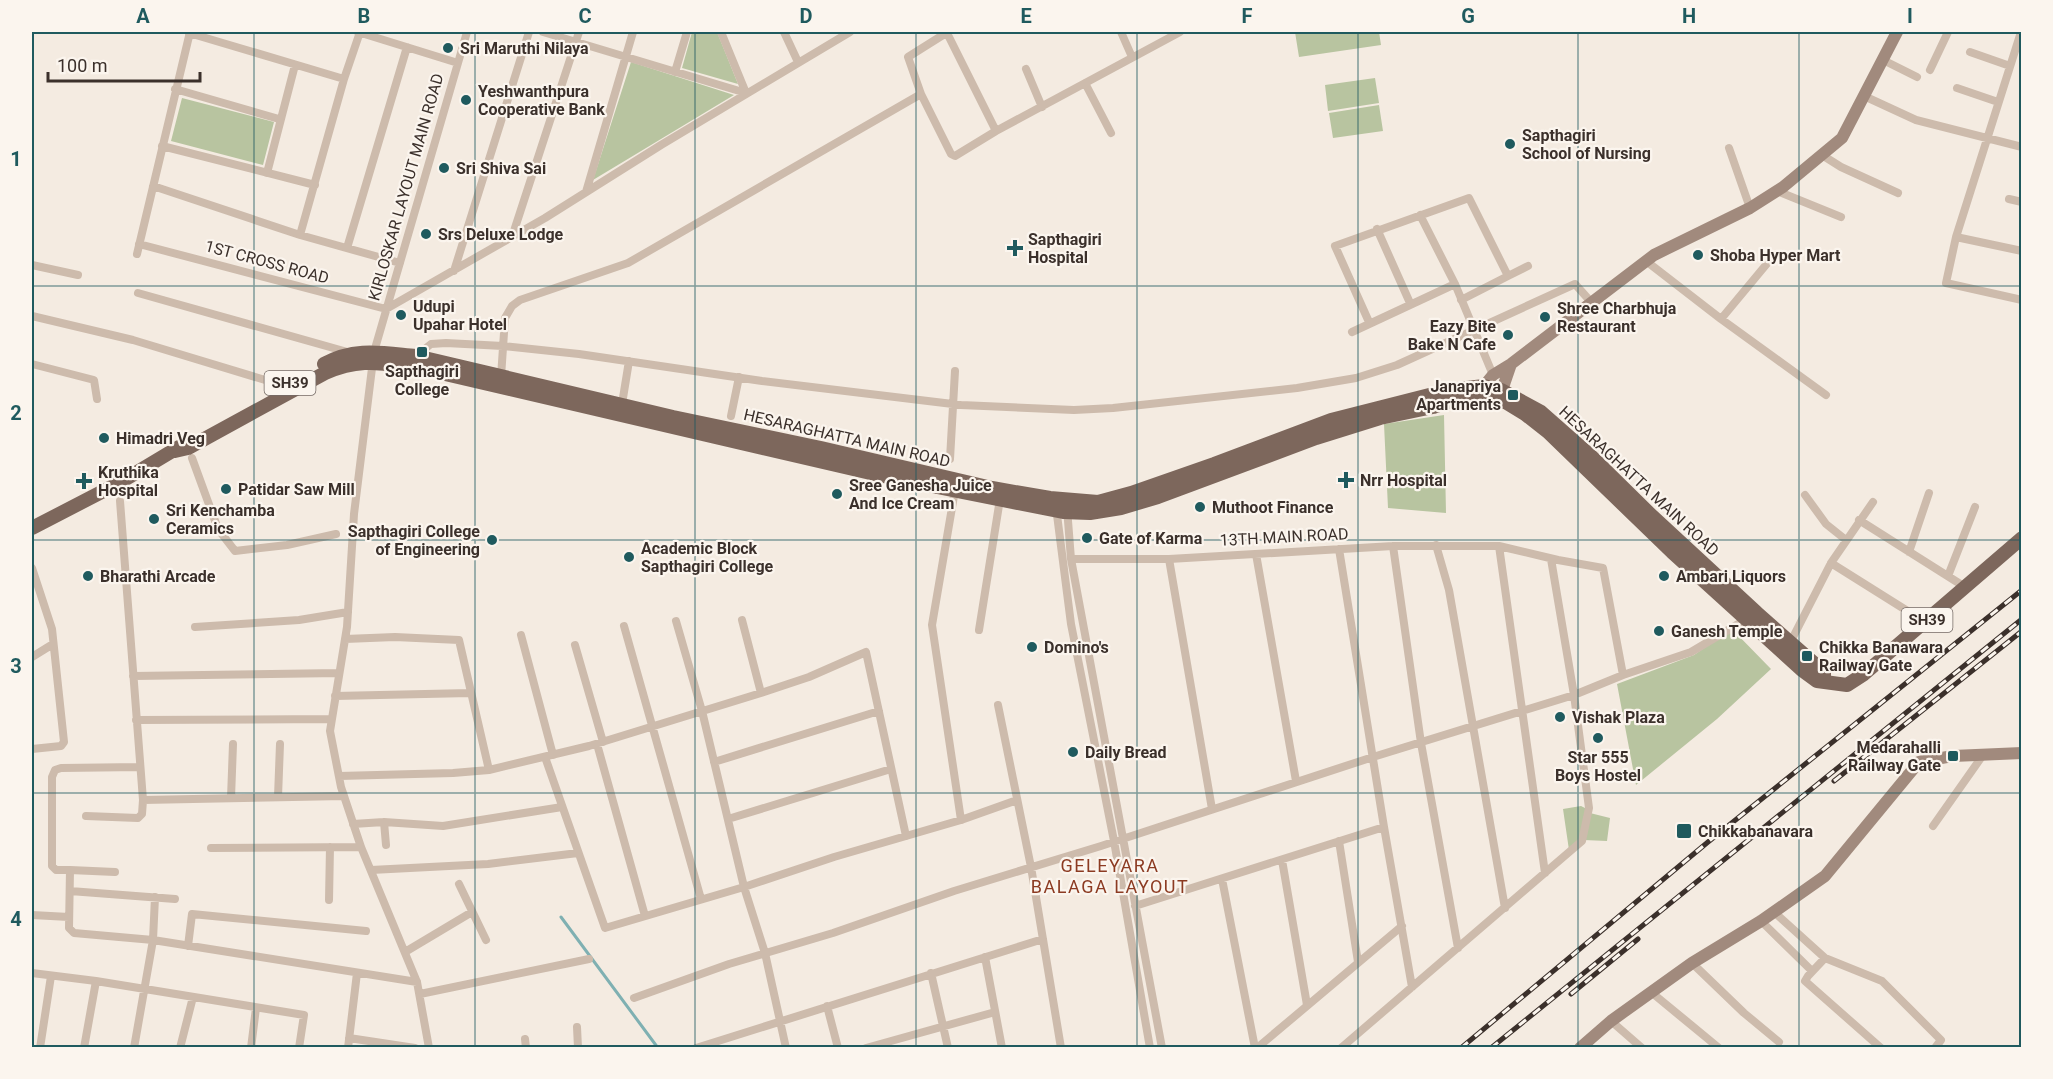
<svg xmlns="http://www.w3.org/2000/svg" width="2053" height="1079" viewBox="0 0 2053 1079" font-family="Roboto,sans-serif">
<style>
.green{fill:#b8c4a0}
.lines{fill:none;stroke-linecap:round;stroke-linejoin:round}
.stream{stroke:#7fb0b2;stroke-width:3}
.street{stroke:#cdbbac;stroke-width:8}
.secondary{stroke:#a18a7d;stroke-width:12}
.primary{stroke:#7d675c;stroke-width:14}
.rail-casing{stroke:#3b302b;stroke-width:5}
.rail{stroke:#fbf5ee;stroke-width:3;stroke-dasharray:9;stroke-linecap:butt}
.grid{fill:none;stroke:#1f5a5e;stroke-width:1.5;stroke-opacity:0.55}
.poi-dot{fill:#1f5a5e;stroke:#fbf5ee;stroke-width:2}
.labels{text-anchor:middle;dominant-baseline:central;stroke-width:4.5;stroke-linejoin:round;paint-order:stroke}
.shield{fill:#fbf5ee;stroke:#756b66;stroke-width:1.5}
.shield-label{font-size:15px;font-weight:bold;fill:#3b302b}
.poi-label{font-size:16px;font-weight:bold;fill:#3b302b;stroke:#fbf5ee;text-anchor:start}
.street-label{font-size:16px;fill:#3b302b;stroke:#fbf5ee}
.neighbourhood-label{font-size:18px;letter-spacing:1.5px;fill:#8c3b22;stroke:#fbf5ee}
.neatline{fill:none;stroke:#1f5a5e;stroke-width:2}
.grid-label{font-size:20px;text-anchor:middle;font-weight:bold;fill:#1f5a5e}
</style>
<rect width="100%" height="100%" fill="#f4ebe1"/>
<path class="green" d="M692 32H717L738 84 682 68Z
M1295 32H1379L1381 45 1299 57Z
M631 62 734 95 593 180Z
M1375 78 1379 103 1328 111 1325 85Z
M182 98 274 122 263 165 171 141Z
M1379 105 1383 131 1333 138 1329 113Z
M1444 415 1446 513 1388 508 1384 424Z
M1732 629 1771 669 1717 719 1636 785 1617 684 1694 655Z
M1581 806 1587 809 1580 840 1569 850 1563 809Z
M1590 813 1610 818 1607 841 1584 840Z"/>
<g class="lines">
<path class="stream" d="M561 917 658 1048"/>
<path class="street" d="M358 32 458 63
M543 32 746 93
M721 32 746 93
M784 32 798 62
M1121 32 1132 57
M2021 32 1956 237 1946 283 2022 300
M189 33 344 79
M1970 52 2010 66
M1883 60 1917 77
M1026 69 1042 107
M1930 70 1948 32
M675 72 687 32
M1085 83 1111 133
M1957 88 1998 102
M175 89 279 119
M1864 96 1916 120 2022 147
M996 131 948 35H943L908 57 921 94 951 154 955 156 996 131 1180 32
M162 146 315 185
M1729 148 1750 208
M1822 155 1841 167 1898 193
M267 173 295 65
M153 186 300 235 400 263
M1777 191 1841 217
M586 192 633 32
M2009 199 2022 202
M1420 215 1455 284 1493 375
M1377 229 1410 303
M300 235 344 79 360 32
M512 237 579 32
M1956 237 2022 251
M139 244 386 309 545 218 661 145 850 32
M347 248 407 47
M137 254 190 32
M1646 261 1721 319 1826 395
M32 265 78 275
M454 271 529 32
M1508 276 1528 266
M138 293 351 353
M32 316 133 340 285 386
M1721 319 1770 260
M1369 322 1335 246 1469 198 1508 276 1461 300
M1352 332 1455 284
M416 356 431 344 446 343 503 346 579 354 762 381 961 405 1074 410 1113 408 1297 388 1356 378 1397 365 1575 284 1591 302
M32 364 94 380 97 399
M501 377 505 318 512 306 520 300 628 263 921 94
M622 404 629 361
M731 416 739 377
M192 458 218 529 235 551 287 545 336 534
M950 459 955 371
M955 490 932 625 961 820
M1805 495 1826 524 1846 540
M1056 507 1071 624 1114 841 1150 1048
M1067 508 1071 559 1162 1048
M1859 520 1965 587
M1436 545 1449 590 1505 908
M1393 546 1421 743 1458 948
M1499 546 1545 873
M1339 549 1384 827 1412 987
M1909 552 1929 493
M1256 554 1296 781
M1071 559H1169L1393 546H1499L1558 560 1603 568 1623 675
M1169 559 1212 809
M1831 563 1925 622
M32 568 52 629 64 742 61 746 32 749
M1948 576 1975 507
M742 620 761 693
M676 621 702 711 744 887 765 953 786 1048
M624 626 701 899
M195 627 299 620 348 612
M979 630 1000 499
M521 635 553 755
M345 639 395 637 459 640 489 770
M575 645 603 742
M1789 645 1831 563 1873 502
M32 657 53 644
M133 676 339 673
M335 696 470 693
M998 705 1031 867 1061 1048
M136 720 332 719
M597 744 645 916
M545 757 605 928 744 887 834 857 961 820 1017 800
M714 762 879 711
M140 767 61 768 55 770 52 777V866L56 870H70L69 928 74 933 153 940 155 897
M339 776 453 773 489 770 589 746 761 693 809 677 866 652 906 836
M278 797 280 744
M231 798 233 744
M143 800 344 796
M86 816 138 818 142 814 143 800 120 501
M728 819 891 769
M384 822 386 845
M353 824 384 822 443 826 562 807
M1933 826 1983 755
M1339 841 1358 962
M211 848 361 847
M1282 860 1307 1005
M70 870 115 872
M371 870 488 864 578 853
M1222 879 1255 1048
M459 884 486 940
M70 891 175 899
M329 900 330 847
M1135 906 1384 827
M1774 912 1825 958 1882 981 1941 1040 1935 1048
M32 915 69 917
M1761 921 1812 971
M188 946 192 914 366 931
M405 952 472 912
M985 957 1002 1048
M1825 958 1808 976 1805 981 1881 1048
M1692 963 1744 1013 1779 1042
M32 973 96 981 84 1048
M931 973 948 1048
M96 981 304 1015 299 1048
M1651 992 1719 1048
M420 994 589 959
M634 998 729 964 833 933 954 891 1101 846 1373 757 1574 695 1623 675 1691 652 1750 617
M827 1006 838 1048
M1611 1021 1642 1048
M577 1027 578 1048
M349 1038 415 1048
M525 1039 526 1048
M40 1048 51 976
M134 1048 153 940 417 982
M180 1048 193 997
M251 1048 256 1008
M348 1048 357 973
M429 1048 417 982 361 847 341 787 330 731 347 627 354 514 374 352 467 32
M696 1048 1043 939
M866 1048 995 1012
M1257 1048 1402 926
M1341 1048 1582 841 1589 808 1574 695 1551 559"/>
<path class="secondary" d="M1479 392 1493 375 1511 364 1654 255 1750 208 1783 187 1842 138 1897 32
M1499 399 1511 364
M1580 1048 1611 1021 1692 963 1761 921 1825 876 1919 762 1953 756 2022 753"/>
<path class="primary" d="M324 364C355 347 382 353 416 356L673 417 821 448 992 488 1050 498 1098 502 1131 493 1214 464 1331 420 1449 390 1484 386 1501 390 1541 412 1592 457 1652 516 1757 613 1824 672V681
M175 451 188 448 325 373C360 358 379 363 415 367L892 478 1063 512 1090 513 1121 508 1158 497 1316 438 1380 418 1433 407 1448 402 1475 399 1499 400 1507 403 1525 414 1548 432 1672 552 1802 670 1817 681 1847 685 1864 674 2022 538
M32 528 119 483 179 447"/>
<g class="rail-casing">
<path id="rail" d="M1834 781 2022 631
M1571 994 1638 939
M1461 1048 1708 842 2022 590
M1491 1048 2022 619"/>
</g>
<use href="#rail" class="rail"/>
</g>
<path class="grid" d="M254 32V1048M475 32V1048M695 32V1048M916 32V1048M1137 32V1048M1358 32V1048M1578 32V1048M1799 32V1048M32 286H2022M32 540H2022M32 793H2022"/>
<g class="poi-dot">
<circle cx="448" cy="48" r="6"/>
<circle cx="466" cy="100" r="6"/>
<circle cx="1510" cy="144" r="6"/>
<circle cx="444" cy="168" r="6"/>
<circle cx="426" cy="234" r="6"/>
<path d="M1012 239h6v6h6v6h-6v6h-6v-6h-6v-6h6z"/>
<circle cx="1698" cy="255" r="6"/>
<circle cx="401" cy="315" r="6"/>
<circle cx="1545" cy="317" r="6"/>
<circle cx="1508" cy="335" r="6"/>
<rect x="416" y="346" width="12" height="12" rx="3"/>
<rect x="1507" y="389" width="12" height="12" rx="3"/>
<circle cx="104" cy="438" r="6"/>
<path d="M1343 471h6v6h6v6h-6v6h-6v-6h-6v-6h6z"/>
<path d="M81 472h6v6h6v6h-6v6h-6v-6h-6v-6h6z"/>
<circle cx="226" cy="489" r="6"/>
<circle cx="837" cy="494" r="6"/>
<circle cx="1200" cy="507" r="6"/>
<circle cx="154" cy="519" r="6"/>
<circle cx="1087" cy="538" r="6"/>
<circle cx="492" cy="540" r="6"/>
<circle cx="629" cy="557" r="6"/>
<circle cx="88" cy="576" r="6"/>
<circle cx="1664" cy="576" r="6"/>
<circle cx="1659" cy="631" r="6"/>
<circle cx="1032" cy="647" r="6"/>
<rect x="1801" y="650" width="12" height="12" rx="3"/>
<circle cx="1560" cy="717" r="6"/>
<circle cx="1598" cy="738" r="6"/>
<circle cx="1073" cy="752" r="6"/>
<rect x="1947" y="750" width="12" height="12" rx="3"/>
<rect x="1676" y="823" width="16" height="16" rx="3"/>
</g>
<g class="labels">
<g class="shield">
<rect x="264.5" y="371" width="51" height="24" rx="4.5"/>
<rect x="1901.5" y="608" width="51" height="24" rx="4.5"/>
</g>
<g class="shield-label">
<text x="290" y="383">SH39</text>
<text x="1927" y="620">SH39</text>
</g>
<g class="poi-label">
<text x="460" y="48">Sri Maruthi Nilaya</text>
<text x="478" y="91">Yeshwanthpura<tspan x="478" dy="18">Cooperative Bank</tspan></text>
<text x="1522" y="135">Sapthagiri<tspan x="1522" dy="18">School of Nursing</tspan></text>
<text x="456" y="168">Sri Shiva Sai</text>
<text x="438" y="234">Srs Deluxe Lodge</text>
<text x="1028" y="239">Sapthagiri<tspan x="1028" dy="18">Hospital</tspan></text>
<text x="1710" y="255">Shoba Hyper Mart</text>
<text x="413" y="306">Udupi<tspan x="413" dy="18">Upahar Hotel</tspan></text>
<text x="1557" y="308">Shree Charbhuja<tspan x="1557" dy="18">Restaurant</tspan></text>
<text x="1496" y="326" text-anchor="end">Eazy Bite<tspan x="1496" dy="18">Bake N Cafe</tspan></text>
<text x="422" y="371" text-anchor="middle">Sapthagiri<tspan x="422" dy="18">College</tspan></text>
<text x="1501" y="386" text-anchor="end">Janapriya<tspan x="1501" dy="18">Apartments</tspan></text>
<text x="116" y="438">Himadri Veg</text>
<text x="98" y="472">Kruthika<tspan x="98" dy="18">Hospital</tspan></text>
<text x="1360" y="480">Nrr Hospital</text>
<text x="849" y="485">Sree Ganesha Juice<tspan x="849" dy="18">And Ice Cream</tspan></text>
<text x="238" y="489">Patidar Saw Mill</text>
<text x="1212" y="507">Muthoot Finance</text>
<text x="166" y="510">Sri Kenchamba<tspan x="166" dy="18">Ceramics</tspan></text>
<text x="480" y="531" text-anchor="end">Sapthagiri College<tspan x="480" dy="18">of Engineering</tspan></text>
<text x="1099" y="538">Gate of Karma</text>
<text x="641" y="548">Academic Block<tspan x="641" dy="18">Sapthagiri College</tspan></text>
<text x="100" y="576">Bharathi Arcade</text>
<text x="1676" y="576">Ambari Liquors</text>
<text x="1671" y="631">Ganesh Temple</text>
<text x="1044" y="647">Domino's</text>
<text x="1819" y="647">Chikka Banawara<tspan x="1819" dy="18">Railway Gate</tspan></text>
<text x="1572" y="717">Vishak Plaza</text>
<text x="1941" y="747" text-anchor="end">Medarahalli<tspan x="1941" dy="18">Railway Gate</tspan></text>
<text x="1085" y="752">Daily Bread</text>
<text x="1598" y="757" text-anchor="middle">Star 555<tspan x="1598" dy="18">Boys Hostel</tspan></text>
<text x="1698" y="831">Chikkabanavara</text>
</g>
<g class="street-label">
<text transform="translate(406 187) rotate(-74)">KIRLOSKAR LAYOUT MAIN ROAD</text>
<text transform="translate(267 262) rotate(15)">1ST CROSS ROAD</text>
<text transform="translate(847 438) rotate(13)">HESARAGHATTA MAIN ROAD</text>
<text transform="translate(1639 481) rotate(43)">HESARAGHATTA MAIN ROAD</text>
<text transform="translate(1284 537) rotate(-3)">13TH MAIN ROAD</text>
</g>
<g class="neighbourhood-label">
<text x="1110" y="865">GELEYARA<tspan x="1110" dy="21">BALAGA LAYOUT</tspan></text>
</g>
</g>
<rect width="2053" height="1079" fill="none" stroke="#fbf5ee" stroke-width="66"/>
<path d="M48 72v9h152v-9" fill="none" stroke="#3b302b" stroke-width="3"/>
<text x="57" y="72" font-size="18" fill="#3b302b" stroke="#fbf5ee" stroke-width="4.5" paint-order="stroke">100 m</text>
<rect x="33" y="33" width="1987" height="1013" class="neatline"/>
<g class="grid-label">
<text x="143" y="23">A</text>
<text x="364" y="23">B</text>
<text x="585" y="23">C</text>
<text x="806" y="23">D</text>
<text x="1026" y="23">E</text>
<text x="1247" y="23">F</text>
<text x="1468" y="23">G</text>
<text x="1689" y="23">H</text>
<text x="1910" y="23">I</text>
<text x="16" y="166">1</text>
<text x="16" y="420">2</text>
<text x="16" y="673">3</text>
<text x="16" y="926">4</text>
</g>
</svg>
